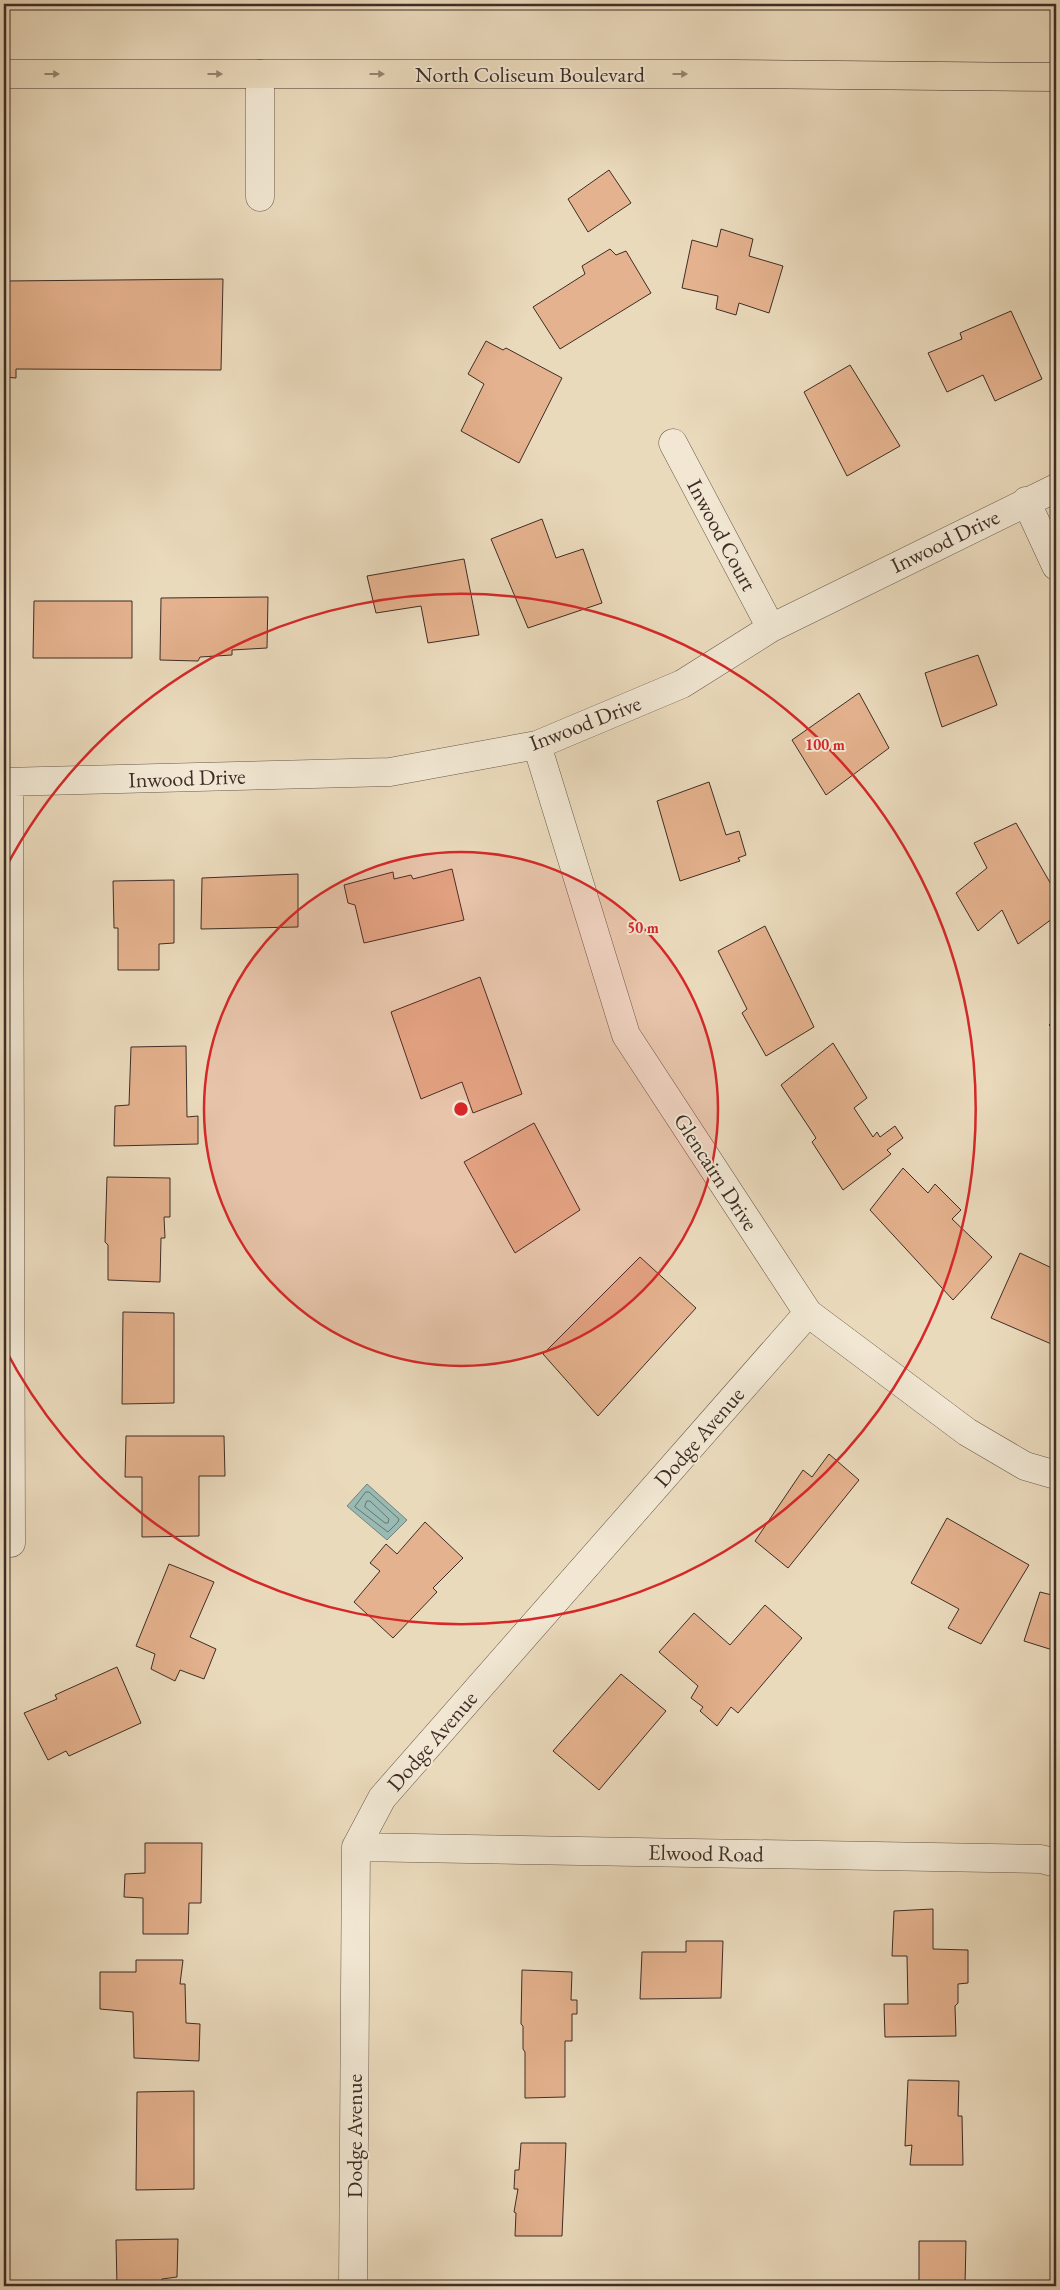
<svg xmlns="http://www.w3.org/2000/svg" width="1060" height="2290" viewBox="0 0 1060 2290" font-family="'EB Garamond',serif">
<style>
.water{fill:#98bab3;stroke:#74827b}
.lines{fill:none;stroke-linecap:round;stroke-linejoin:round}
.shore{stroke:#6b746c;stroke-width:1}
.building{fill:#e4b28e;stroke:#3e2d26}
.minor-casing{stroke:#69584c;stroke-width:29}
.highway-casing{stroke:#3e2d26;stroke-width:29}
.minor{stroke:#f1e7d3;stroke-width:28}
.highway{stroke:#eadabc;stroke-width:28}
.oneway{fill:#948471}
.ring{fill:none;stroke:#d62828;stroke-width:2.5}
.labels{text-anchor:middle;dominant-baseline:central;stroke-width:4;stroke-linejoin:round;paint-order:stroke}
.street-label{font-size:22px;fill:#3e2d26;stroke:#f1e7d3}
.centre{fill:#d62828;stroke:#f1e7d3;stroke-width:2.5}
.ring-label{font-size:15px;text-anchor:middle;font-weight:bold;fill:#d62828;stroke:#f1e7d3;stroke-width:4;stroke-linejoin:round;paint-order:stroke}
</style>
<rect width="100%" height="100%" fill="#eadabc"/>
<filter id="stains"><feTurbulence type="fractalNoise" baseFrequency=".004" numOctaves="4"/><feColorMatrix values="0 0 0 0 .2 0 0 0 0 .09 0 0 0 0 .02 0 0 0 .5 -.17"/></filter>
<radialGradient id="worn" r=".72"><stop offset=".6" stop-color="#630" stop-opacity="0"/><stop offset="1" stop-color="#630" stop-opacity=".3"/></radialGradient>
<path class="water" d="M367 1484 407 1520 387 1540 347 1506Z"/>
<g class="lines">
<path class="shore" d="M366 1492H369L399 1519 398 1522 388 1532 355 1507Z
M367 1501H370L389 1519 388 1523H385L365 1507Z"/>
</g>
<path class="building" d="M609 170 631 203 588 232 568 199Z
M721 229 753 239 749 256 783 266 769 313 739 303 736 315 716 309 718 296 682 288 692 240 717 247Z
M610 249 616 255 626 251 651 293 560 349 533 307 585 274 582 266Z
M223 279 221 370 16 369V378L4 377V281Z
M1011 311 1042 379 995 401 983 375 947 392 928 353 962 339 960 333Z
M1056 321V336L1053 322Z
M486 341 503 350 506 348 562 378 519 463 461 431 484 384 468 374Z
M850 365 900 446 847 476 804 392Z
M542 519 556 558 583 549 602 603 528 628 491 539Z
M464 559 479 635 428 643 421 606 376 613 367 576Z
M268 597 267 648 232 650V655L200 657 198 661 160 660 161 598Z
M34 601H132V658H33Z
M978 655 997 705 942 727 925 673Z
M859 693 889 748 826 795 792 740Z
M709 782 726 835 739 831 746 855 738 858 740 861 680 881 657 801Z
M1016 823 1056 893V916L1018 944 1002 910 978 931 956 893 987 868 974 843Z
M452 869 464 920 364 943 355 905 348 903 344 885 393 872 394 879 411 875 413 879Z
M298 874V927L201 929 202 878Z
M174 880V943L159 944V970H118V928H114L113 881Z
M765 926 814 1027 766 1056 742 1013 747 1009 718 951Z
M480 977 522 1094 473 1113 462 1082 421 1099 391 1012Z
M1056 1018V1032L1049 1025Z
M833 1043 867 1098 854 1108 873 1137 877 1132 880 1137 895 1126 903 1138 887 1150 891 1154 843 1190 812 1142 816 1138 781 1085Z
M186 1046 187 1117 198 1116V1144L114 1146 115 1106 129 1105 131 1047Z
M534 1123 580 1210 515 1253 464 1162Z
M903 1168 928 1193 935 1184 961 1210 952 1219 992 1257 953 1300 870 1210Z
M107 1177 170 1178V1217H164L165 1238H161L160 1282 108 1280V1245L105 1242Z
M1020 1253 1056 1270V1346L991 1318Z
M640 1257 696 1308 598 1416 543 1354Z
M123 1312 174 1313V1403L122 1404Z
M126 1436H224L225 1476H199V1536L142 1537V1477H125Z
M829 1454 859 1480 788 1568 755 1541 803 1470 812 1477Z
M947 1518 1029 1565 981 1644 948 1628 959 1609 911 1583Z
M425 1522 463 1558 433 1588 437 1592 393 1638 354 1602 380 1571 370 1563 386 1544 397 1554Z
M169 1564 214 1582 190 1637 216 1649 204 1679 180 1670 175 1681 151 1669 155 1654 136 1646Z
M1040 1592 1056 1596V1651L1024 1641Z
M765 1605 802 1638 738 1713 731 1707 717 1726 700 1711 703 1707 691 1698 698 1686 659 1652 694 1613 730 1645Z
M117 1667 141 1723 69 1756 66 1751 48 1760 24 1713 57 1699 55 1695Z
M621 1674 666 1711 599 1790 553 1751Z
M145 1843H202L201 1903H189L188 1934H143V1898L124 1897 125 1874 145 1873Z
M933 1909V1949L968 1950V1983L958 1984V2003L955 2006 956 2036 885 2037 884 2004H908L907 1956H892L894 1911Z
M686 1941H723L721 1998 640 1999 642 1952H686Z
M136 1960H183L180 1984H185L186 2023 200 2024 199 2061 134 2058 133 2012 100 2009V1972H136Z
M522 1970 572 1972 571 2000H577V2014H572V2041H565V2097L525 2098V2052L523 2049V2026L521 2024Z
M908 2080 959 2081 958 2116H962L963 2165H910L912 2145 905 2146Z
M194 2091V2189L136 2190 137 2092Z
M521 2143H566L562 2236H515L516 2213 514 2212 518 2189H514L515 2170H519Z
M178 2239 177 2277 162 2279V2286H117L116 2240Z
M919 2241H966L965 2286H919Z"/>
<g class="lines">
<g class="minor-casing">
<path id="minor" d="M260 74V197
M673 443 771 628
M1026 501 1056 566
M537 745 626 1035 808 1313 967 1432 1025 1466 1056 1475
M4 782 390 772 537 745 682 684 771 628 1056 488
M9 782 11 1543
M356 1847 1041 1859 1056 1863
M353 2286 356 1847 382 1798 808 1313"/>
</g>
<g class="highway-casing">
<path id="highway" d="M4 74H733L1056 77"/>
</g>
<use href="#minor" class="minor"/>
<use href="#highway" class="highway"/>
</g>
<defs><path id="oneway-solid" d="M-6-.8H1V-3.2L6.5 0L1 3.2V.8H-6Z" transform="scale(1.25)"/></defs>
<g class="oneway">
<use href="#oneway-solid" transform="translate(52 74)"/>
<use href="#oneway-solid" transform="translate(215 74)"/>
<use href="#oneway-solid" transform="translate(377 74)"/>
<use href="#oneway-solid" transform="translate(680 74)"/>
</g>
<circle cx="461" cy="1109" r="257" fill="#d62828" fill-opacity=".12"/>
<g class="ring">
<circle cx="461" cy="1109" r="257"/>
<path d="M4 871A515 515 0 1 1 4 1347"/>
</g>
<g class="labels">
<g class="street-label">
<text x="530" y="74">North Coliseum Boulevard</text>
<text transform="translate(722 535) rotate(62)">Inwood Court</text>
<text transform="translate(945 541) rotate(-26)">Inwood Drive</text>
<text transform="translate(585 723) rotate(-21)">Inwood Drive</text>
<text transform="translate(187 778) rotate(-2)">Inwood Drive</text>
<text transform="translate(716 1172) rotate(57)">Glencairn Drive</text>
<text transform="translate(699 1437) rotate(-49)">Dodge Avenue</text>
<text transform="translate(432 1741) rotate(-49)">Dodge Avenue</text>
<text transform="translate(706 1853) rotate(1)">Elwood Road</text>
<text transform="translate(354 2136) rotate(-90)">Dodge Avenue</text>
</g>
</g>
<circle cx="461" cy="1109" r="8" class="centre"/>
<g class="ring-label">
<text x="825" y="750">100 m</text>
<text x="643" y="933">50 m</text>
</g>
<rect width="1060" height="2290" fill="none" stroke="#eadabc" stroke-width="20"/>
<rect x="5" y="5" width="1050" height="2280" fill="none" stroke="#3e2d26" stroke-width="2.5"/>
<rect x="10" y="10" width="1040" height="2270" fill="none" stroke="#3e2d26"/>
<rect width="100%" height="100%" filter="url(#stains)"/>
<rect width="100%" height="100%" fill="url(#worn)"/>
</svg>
